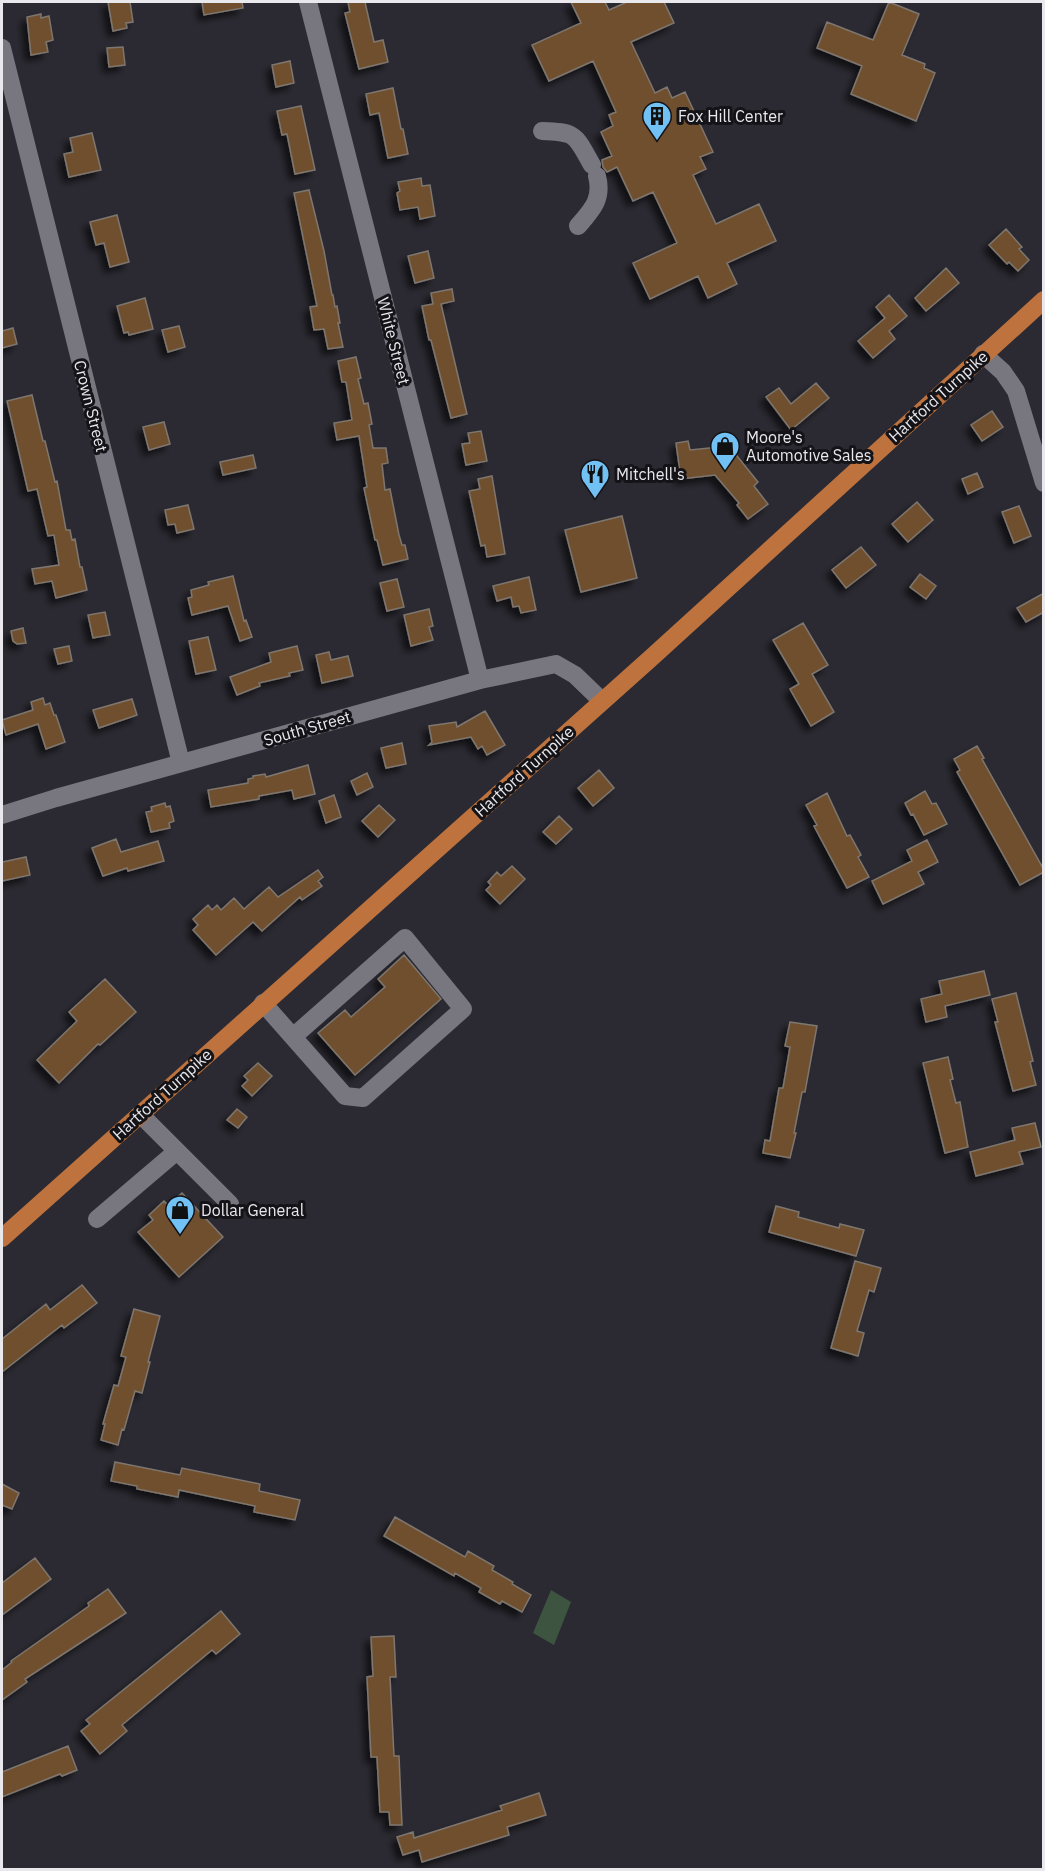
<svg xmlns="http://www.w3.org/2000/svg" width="1045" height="1871" viewBox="0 0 1045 1871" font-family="'IBM Plex Sans',sans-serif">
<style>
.green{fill:#3c5440}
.building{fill:#70502e;stroke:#7e766f;stroke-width:1.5;filter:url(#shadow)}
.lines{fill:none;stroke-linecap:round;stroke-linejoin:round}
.minor{stroke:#787780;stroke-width:18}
.major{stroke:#be733e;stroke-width:18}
.labels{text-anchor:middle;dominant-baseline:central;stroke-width:6;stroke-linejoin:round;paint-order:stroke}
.poi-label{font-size:16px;fill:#e9e8ed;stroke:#141317;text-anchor:start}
.street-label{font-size:16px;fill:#e9e8ed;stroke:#141317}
</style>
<defs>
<filter id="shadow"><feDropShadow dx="-5.5" dy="5.5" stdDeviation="3" flood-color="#0009"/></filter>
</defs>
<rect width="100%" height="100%" fill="#2b2a32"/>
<path class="green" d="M551 1590 571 1602 554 1645 533 1633Z"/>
<path class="building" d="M108 2H130L133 22 126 23 127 28 113 31Z
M202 2H242L243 8 204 15Z
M348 2H365L374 42 383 40 388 62 359 69 345 13 350 12Z
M571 2H605L609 10 627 2H664L674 23 631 42 655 93 667 87 672 98 685 92 713 152 700 157 706 169 693 175 716 224 759 204 776 241 727 263 737 284 708 298 698 276 650 299 633 263 677 243 653 192 633 201 617 167 607 172 603 167 602 160 612 156 601 132 613 126 609 115 616 112 593 61 549 81 532 45 581 23Z
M889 2 919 14 902 55 925 64 924 68 935 73 916 121 851 94 862 66 817 48 827 22 873 40Z
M41 14V18L49 16 53 40 46 42 48 52 31 55 27 17Z
M123 47 125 65 109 67 107 48Z
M290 61 294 83 276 87 272 65Z
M393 88 401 129H403L408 154 388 158 379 113 370 115 366 94Z
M301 106 315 170 295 174 287 134 282 135 277 111Z
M92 133 101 170 69 177 64 154 73 152 70 138Z
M421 178 422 186 430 185 435 216 420 219 418 207 400 210 397 193 400 191 398 182Z
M309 190 324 251 332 295H333L335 307 337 306 340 323H338L343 347 328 349 324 329 314 330 310 307 317 306 294 193Z
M117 215 129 262 110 267 104 243 96 245 90 222Z
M1006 229 1022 247 1019 249 1029 260 1018 271 1009 262 1007 264 989 245Z
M428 251 434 278 415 283 408 256Z
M946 268 959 283 926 311 915 298Z
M452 289 454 301 441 304 467 414 451 418 431 340H429L422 306 433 304 431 293Z
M889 295 907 316 889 331 895 339 873 358 858 341 885 318 876 307Z
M145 298 153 329 129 335 128 332 124 333 117 306Z
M179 326 185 347 168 352 162 330Z
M13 328 17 344 2 348V331Z
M356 357 361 378 358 379 364 404 368 403 372 424 369 425 373 448H386L388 463 382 464 385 490 390 489 399 535 402 545H405L408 559 383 565 377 540H375L364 488 367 487 359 436 337 440 334 423 352 420 346 382H342L338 361Z
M816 383 829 398 791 430 766 397 779 388 791 404Z
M32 395 43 441H45L55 482 57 481 66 530H70L72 540 75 539 80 567H82L87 590 56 598 52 581 35 584 32 569 59 565 54 535 48 536 37 489 28 491 7 401Z
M992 411 1003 427 982 441 971 425Z
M164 422 170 444 149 450 143 427Z
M481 431 487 461 466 465 462 444 470 443 468 433Z
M688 441 690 450 729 446 758 482 754 486 768 504 748 519 737 505 739 503 715 475 681 479 676 443Z
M253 455 256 468 223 475 220 462Z
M977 473 983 487 968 494 962 479Z
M492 476 505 554 487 557 485 545 481 546 469 491 480 489 478 479Z
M917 502 933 520 908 542 892 524Z
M188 505 194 529 177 533 175 524 168 525 165 510Z
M1019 506 1031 536 1014 543 1002 512Z
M622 516 637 578 581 592 565 530Z
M861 547 876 565 846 588 832 570Z
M920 574 936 586 926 599 910 587Z
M233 576 244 621 246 620 252 637 240 641 228 606 192 615 188 598 192 597 191 590 209 585 208 582Z
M529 577 536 610 521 613 519 606 513 607 511 597 497 601 493 586Z
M397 579 404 607 387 611 380 583Z
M1044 593V612L1026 622 1017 608Z
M429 609 433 626 429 627 433 640 411 646 404 615Z
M105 612 110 635 93 638 88 615Z
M803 623 828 665 812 674 834 712 811 726 790 689 799 684 773 640Z
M23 628 26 643 17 644 13 641 11 631Z
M208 637 216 670 196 674 189 641Z
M69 646 72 661 58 664 54 649Z
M297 646 303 670 289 673 290 676 259 683 260 686 237 695 230 677 271 662 269 653Z
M329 652 331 660 348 656 353 676 322 683 316 655Z
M43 698 45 705 50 703 54 715H56L65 742 46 749 38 724 6 735 2 720 33 710 31 702Z
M132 699 137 715 99 728 93 710Z
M485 711 505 745 487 755 482 746 478 749 471 737 429 745 432 742 429 726 456 722 457 727Z
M402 743 406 764 386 768 381 748Z
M977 746 984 758 982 759 1044 870V872L1020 885 957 772 960 770 954 759Z
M308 765 315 794 294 799 292 790 259 796V799L211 807 208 790 248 783V779L253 778V776L265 774 266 777Z
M599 770 614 788 593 806 578 788Z
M367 773 373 787 357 795 351 781Z
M925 791 932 804 936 803 947 824 924 835 913 814 911 815 905 803Z
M827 793 847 836 850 835 861 855 858 857 869 877 847 888 814 826 817 825 806 805Z
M334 795 341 817 326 823 319 801Z
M165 803 166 807 170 806 174 821 169 823 170 828 151 832 146 812 152 811 151 807Z
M379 805 395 820 378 837 362 821Z
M559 816 572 829 556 844 543 832Z
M116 839 121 852 158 841 164 861 128 871 127 868 103 876 92 848Z
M927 840 938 862 918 872 924 884 883 904 872 881 912 861 907 850Z
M26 857 30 875 2 881V862Z
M512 866 525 879 500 904 486 890 491 885 488 882 497 872 501 876Z
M318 870 323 877 318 881 322 886 302 900 300 897 262 931 253 922 216 955 193 930 198 925 193 919 208 905 212 910 217 905 221 910 234 898 244 909 269 887 278 897Z
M404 955 441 999 355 1075 318 1033 345 1010 351 1017 385 987 378 979Z
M984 971 990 995 945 1006 947 1017 926 1022 921 999 942 994 939 981Z
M105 979 136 1012 100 1045 98 1044 59 1083 37 1060 77 1021 69 1012Z
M1016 993 1033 1061 1030 1062 1036 1085 1013 1091 995 1022H998L992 999Z
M790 1022 817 1026 805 1092H802L794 1133H796L790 1158 763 1153 765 1140 770 1141 779 1088H783L790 1047 785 1046Z
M948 1057 953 1079 950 1080 956 1103 960 1102 968 1147 945 1153 923 1063Z
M258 1063 272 1076 252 1096 242 1086 248 1080 244 1076Z
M237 1109 247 1117 238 1128 227 1120Z
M1035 1123 1041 1147 1019 1152 1023 1164 976 1176 970 1152 1015 1140 1012 1128Z
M182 1193 223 1237 179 1277 138 1232 153 1220 149 1215 164 1201 168 1205Z
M776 1206 799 1212 798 1217 839 1228 840 1224 864 1230 856 1256 769 1232Z
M855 1261 881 1268 874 1292 869 1290 857 1331 864 1333 858 1356 831 1348Z
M82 1285 97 1303 64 1328 62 1325 2 1372V1339L46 1304 50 1310Z
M134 1309 160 1316 148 1362H150L142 1393 135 1391 124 1430 122 1429 118 1445 101 1440 105 1424H103L114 1385 118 1386 126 1357 121 1356Z
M115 1462 180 1475 182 1468 260 1484 259 1491 300 1500 295 1520 254 1512 255 1506 179 1490 178 1497 137 1489V1486L111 1481Z
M2 1484 19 1493 12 1509 2 1505Z
M395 1517 465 1557 468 1551 494 1566 492 1570 513 1582 512 1584 531 1595 522 1612 502 1601 500 1604 479 1592 481 1588 455 1573 454 1576 384 1536Z
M35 1558 51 1579 2 1615V1583Z
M108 1589 126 1613 25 1679 27 1682 2 1700V1670L12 1662 11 1661 89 1606 88 1603Z
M221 1611 240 1634 216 1654 212 1650 122 1725 127 1731 100 1754 81 1731 90 1724 86 1720Z
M394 1636 396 1677H390L394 1756H399L402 1825H390L389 1812H380L377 1757H371L367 1677 373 1676 371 1637Z
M68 1746 77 1770 62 1776 60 1774 2 1797V1772Z
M539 1793 546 1815 507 1827 509 1835 422 1862 419 1850 403 1855 397 1837 413 1832 414 1838 502 1810 500 1806Z"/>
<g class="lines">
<path class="minor" d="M308 2 480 680
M2 48 181 763
M542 131C577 132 575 135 592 165
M578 226C592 210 603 199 597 176
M983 354 1003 372 1016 391 1044 483
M2 815 56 798 480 680 556 664 575 675 602 701
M263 1003 345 1096 363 1098 463 1009 405 938 294 1036
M140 1114 230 1204
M97 1219 177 1151"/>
<path class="major" d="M2 1238 651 658 1044 300"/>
</g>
<defs>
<g id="building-pin" transform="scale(1.5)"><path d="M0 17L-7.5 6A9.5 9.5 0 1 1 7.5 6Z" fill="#72c1f5" stroke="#141317"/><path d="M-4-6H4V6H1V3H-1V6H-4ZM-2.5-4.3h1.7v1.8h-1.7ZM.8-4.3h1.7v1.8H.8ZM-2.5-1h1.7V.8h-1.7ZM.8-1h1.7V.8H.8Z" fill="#111"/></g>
<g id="shop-pin" transform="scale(1.5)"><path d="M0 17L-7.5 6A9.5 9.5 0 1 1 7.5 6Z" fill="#72c1f5" stroke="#141317"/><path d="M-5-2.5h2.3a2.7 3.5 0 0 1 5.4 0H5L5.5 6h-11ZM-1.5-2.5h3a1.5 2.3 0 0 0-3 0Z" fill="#111"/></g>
<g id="restaurant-pin" transform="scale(1.5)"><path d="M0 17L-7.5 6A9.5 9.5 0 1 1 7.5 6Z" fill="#72c1f5" stroke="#141317"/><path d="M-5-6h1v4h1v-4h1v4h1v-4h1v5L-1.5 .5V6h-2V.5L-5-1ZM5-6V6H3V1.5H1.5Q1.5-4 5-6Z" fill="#111"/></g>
</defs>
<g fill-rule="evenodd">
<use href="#building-pin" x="657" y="116"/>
<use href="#shop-pin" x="725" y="446"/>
<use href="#restaurant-pin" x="595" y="474"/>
<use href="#shop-pin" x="180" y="1210"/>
</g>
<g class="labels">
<g class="poi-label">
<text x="678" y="116">Fox Hill Center</text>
<text x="746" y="437">Moore's<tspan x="746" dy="18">Automotive Sales</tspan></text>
<text x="616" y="474">Mitchell's</text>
<text x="201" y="1210">Dollar General</text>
</g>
<g class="street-label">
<text transform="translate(394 341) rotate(76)">White Street</text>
<text transform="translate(938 396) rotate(-42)">Hartford Turnpike</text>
<text transform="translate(91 406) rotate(76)">Crown Street</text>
<text transform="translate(307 728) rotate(-16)">South Street</text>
<text transform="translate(524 771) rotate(-42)">Hartford Turnpike</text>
<text transform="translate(162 1094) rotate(-42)">Hartford Turnpike</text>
</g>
</g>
<rect width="1045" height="1871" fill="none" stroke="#e9e8ed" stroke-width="6"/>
</svg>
